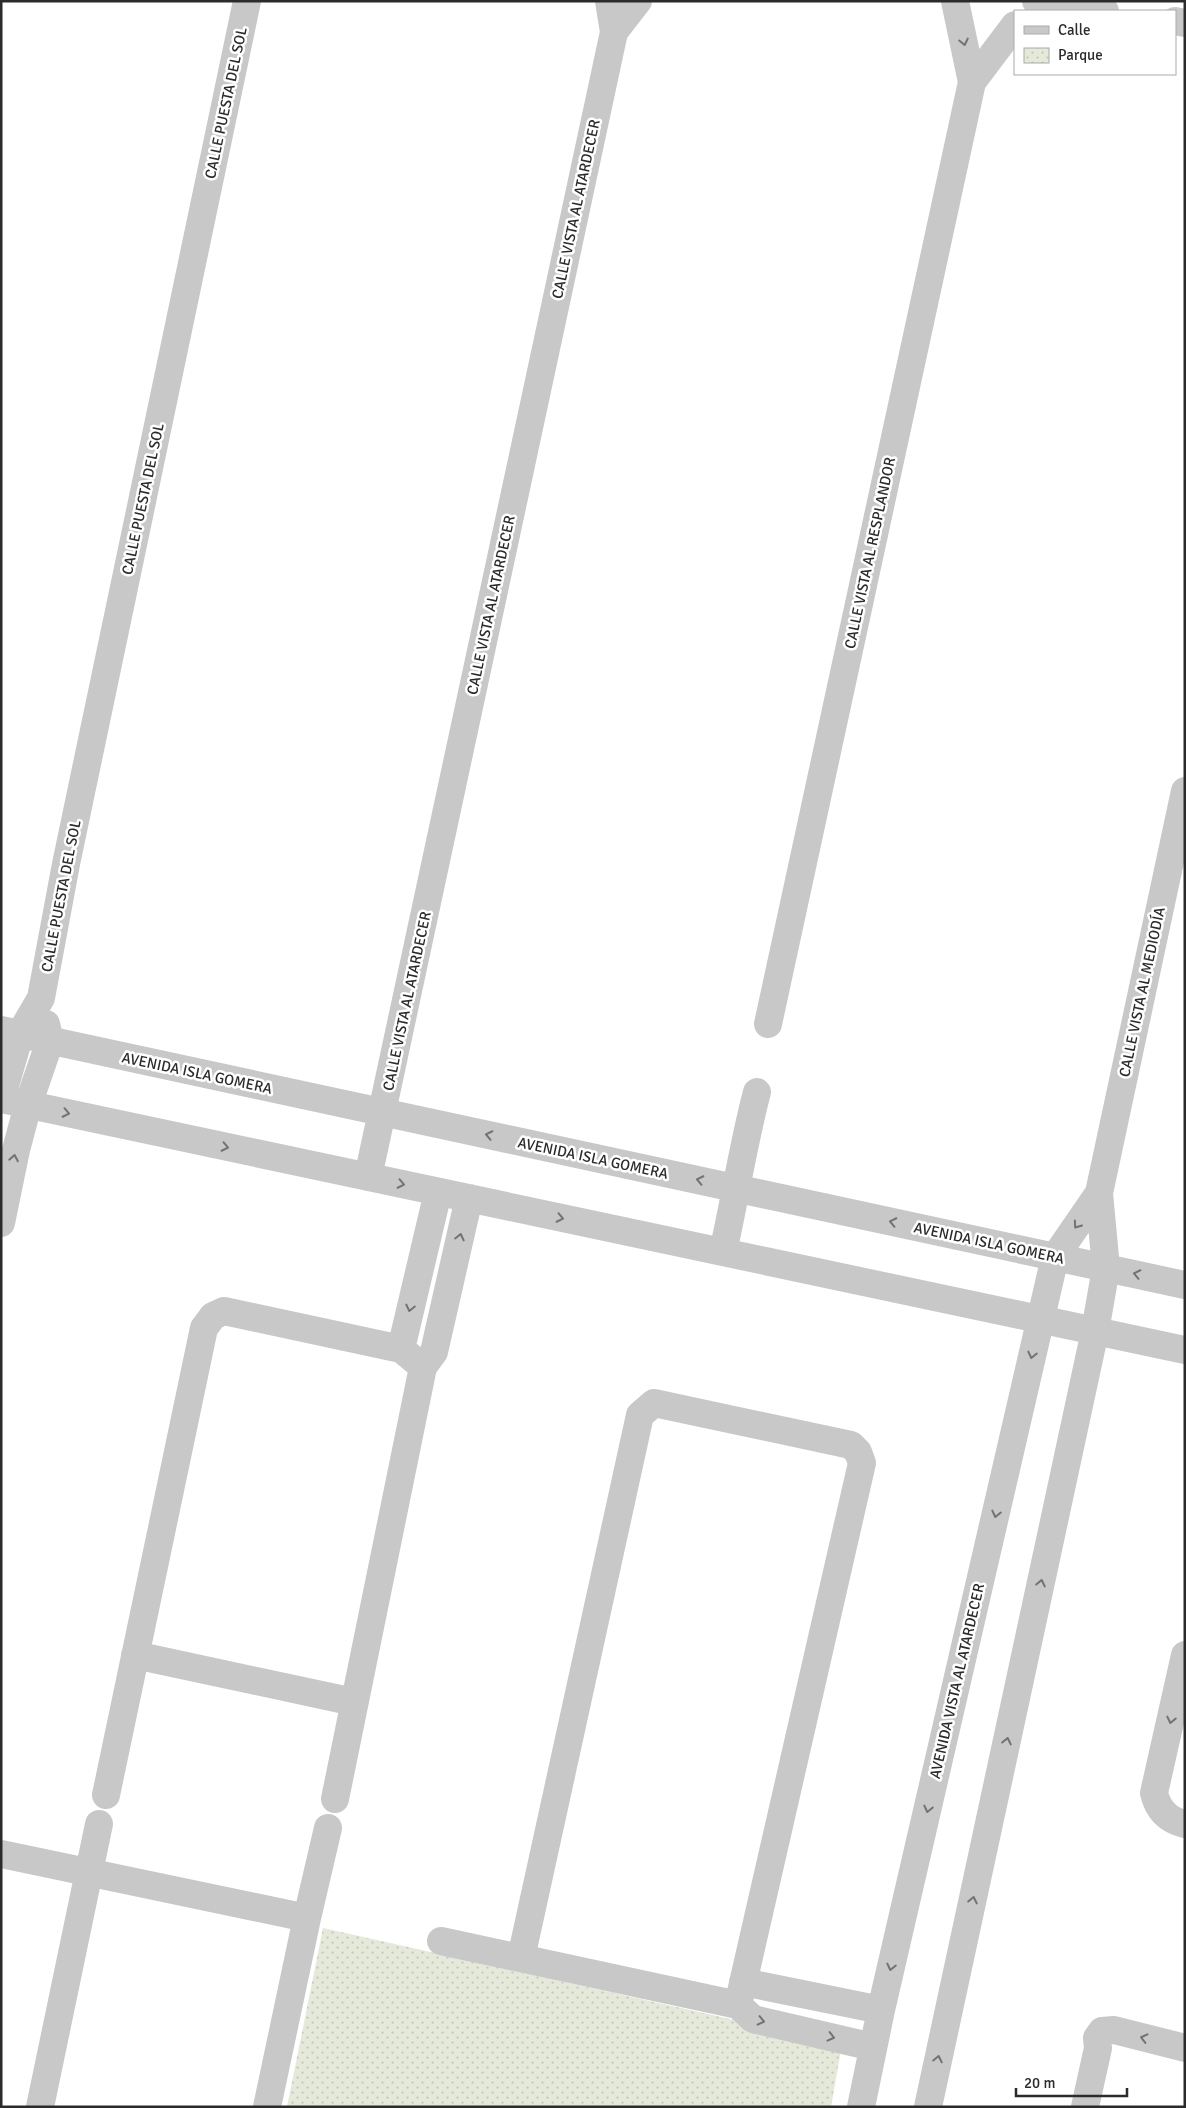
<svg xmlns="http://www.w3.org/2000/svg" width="1186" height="2108" viewBox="0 0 1186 2108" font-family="Signika,sans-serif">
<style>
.park{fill:url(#park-dots)}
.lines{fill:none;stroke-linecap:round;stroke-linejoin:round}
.minor{stroke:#c8c8c8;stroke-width:28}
.oneway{stroke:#727272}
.labels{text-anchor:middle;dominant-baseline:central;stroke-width:5;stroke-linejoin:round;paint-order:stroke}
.street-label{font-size:15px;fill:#2b2b2b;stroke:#fff}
</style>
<defs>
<pattern id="park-dots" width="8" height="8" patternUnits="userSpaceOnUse" patternTransform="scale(1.25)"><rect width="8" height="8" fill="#e4e9d9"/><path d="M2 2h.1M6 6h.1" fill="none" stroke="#c4c8ba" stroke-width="1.8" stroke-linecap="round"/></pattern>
</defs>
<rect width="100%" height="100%" fill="#fff"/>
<path class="park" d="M323 1928 842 2044 831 2107H287Z"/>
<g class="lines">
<path class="minor" d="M247 1 66 864 41 998 20 1034 1 1099 1185 1350
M1036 1 1105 11
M1175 21 1185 23
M614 32 638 1
M972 82 1015 25
M768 1024 972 82 955 1
M1 1030 1185 1285
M368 1177 614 32 609 1
M1 1223 16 1150 28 1105 50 1041 46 1024
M723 1252C735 1199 743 1145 757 1092
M401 1349 438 1192
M135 1655 354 1702
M1185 1655 1154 1793C1158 1810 1168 1820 1185 1824
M106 1795 204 1328 213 1316 224 1311 401 1349 423 1367 434 1352 469 1198
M335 1799 423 1367
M1 1854 307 1918
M441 1941 738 2005 753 2019 873 2047
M521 1958 640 1415 654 1403 851 1445 858 1452 862 1463 738 2005
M743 1982 881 2010
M40 2107 99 1824
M267 2107 307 1918 328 1828
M861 2107 881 2010 1055 1257 1099 1193
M928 2107 1095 1331 1106 1268 1099 1193 1185 791
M1085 2107 1098 2048 1097 2038 1102 2031 1114 2030 1185 2048"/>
</g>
<defs><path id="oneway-chevron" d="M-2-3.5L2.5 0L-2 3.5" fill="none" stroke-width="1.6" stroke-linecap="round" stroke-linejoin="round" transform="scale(1.25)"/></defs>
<g class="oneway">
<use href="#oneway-chevron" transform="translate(964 42) rotate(78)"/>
<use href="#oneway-chevron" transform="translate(66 1113) rotate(12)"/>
<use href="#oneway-chevron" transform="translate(489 1135) rotate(-168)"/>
<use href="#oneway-chevron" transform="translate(225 1147) rotate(12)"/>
<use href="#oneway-chevron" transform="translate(14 1158) rotate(-80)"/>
<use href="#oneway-chevron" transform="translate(700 1180) rotate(-168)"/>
<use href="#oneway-chevron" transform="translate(401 1184) rotate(12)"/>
<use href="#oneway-chevron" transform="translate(560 1218) rotate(12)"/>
<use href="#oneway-chevron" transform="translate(893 1222) rotate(-168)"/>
<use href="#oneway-chevron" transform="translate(1077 1225) rotate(125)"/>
<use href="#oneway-chevron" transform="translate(460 1237) rotate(-77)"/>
<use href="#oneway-chevron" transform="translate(1137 1274) rotate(-168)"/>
<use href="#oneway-chevron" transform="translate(410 1308) rotate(103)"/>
<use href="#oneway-chevron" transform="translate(1032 1355) rotate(103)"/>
<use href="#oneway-chevron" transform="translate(996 1514) rotate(103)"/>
<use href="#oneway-chevron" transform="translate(1041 1583) rotate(-78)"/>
<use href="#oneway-chevron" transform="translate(1171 1720) rotate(102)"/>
<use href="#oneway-chevron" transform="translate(1007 1741) rotate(-78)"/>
<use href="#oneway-chevron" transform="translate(928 1809) rotate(103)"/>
<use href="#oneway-chevron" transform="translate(973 1900) rotate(-78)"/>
<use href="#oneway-chevron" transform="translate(891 1967) rotate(103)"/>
<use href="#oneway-chevron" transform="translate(761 2021) rotate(13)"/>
<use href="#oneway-chevron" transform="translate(831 2037) rotate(14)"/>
<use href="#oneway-chevron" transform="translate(1144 2038) rotate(-166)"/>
<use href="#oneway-chevron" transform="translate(938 2059) rotate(-78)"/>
</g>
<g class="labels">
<g class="street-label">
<text transform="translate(226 103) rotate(-78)">CALLE PUESTA DEL SOL</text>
<text transform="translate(576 209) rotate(-78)">CALLE VISTA AL ATARDECER</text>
<text transform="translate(143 499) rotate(-78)">CALLE PUESTA DEL SOL</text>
<text transform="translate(870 553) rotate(-78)">CALLE VISTA AL RESPLANDOR</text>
<text transform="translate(491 605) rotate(-78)">CALLE VISTA AL ATARDECER</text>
<text transform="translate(61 896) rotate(-79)">CALLE PUESTA DEL SOL</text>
<text transform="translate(1142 992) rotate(-78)">CALLE VISTA AL MEDIODÍA</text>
<text transform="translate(407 1001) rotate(-78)">CALLE VISTA AL ATARDECER</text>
<text transform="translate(197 1073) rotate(12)">AVENIDA ISLA GOMERA</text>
<text transform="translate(593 1158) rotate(12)">AVENIDA ISLA GOMERA</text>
<text transform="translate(989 1243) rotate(12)">AVENIDA ISLA GOMERA</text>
<text transform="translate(957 1681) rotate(-77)">AVENIDA VISTA AL ATARDECER</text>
</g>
</g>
<rect width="1186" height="2108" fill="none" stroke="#2b2b2b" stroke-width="5"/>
<rect x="1014" y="10" width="162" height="65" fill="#ffffff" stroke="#aaaaaa"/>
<rect x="1024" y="26" width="25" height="8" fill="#c8c8c8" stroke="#aaaaaa"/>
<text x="1058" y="35" font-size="15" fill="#2b2b2b">Calle</text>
<rect x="1024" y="48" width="25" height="15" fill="url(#park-dots)" stroke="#aaaaaa"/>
<text x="1058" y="60" font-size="15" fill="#2b2b2b">Parque</text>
<path d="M1016 2088v8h111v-8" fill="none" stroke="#2b2b2b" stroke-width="2.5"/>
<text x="1024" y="2088" font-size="15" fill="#2b2b2b" stroke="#ffffff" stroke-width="4" paint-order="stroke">20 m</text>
</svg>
